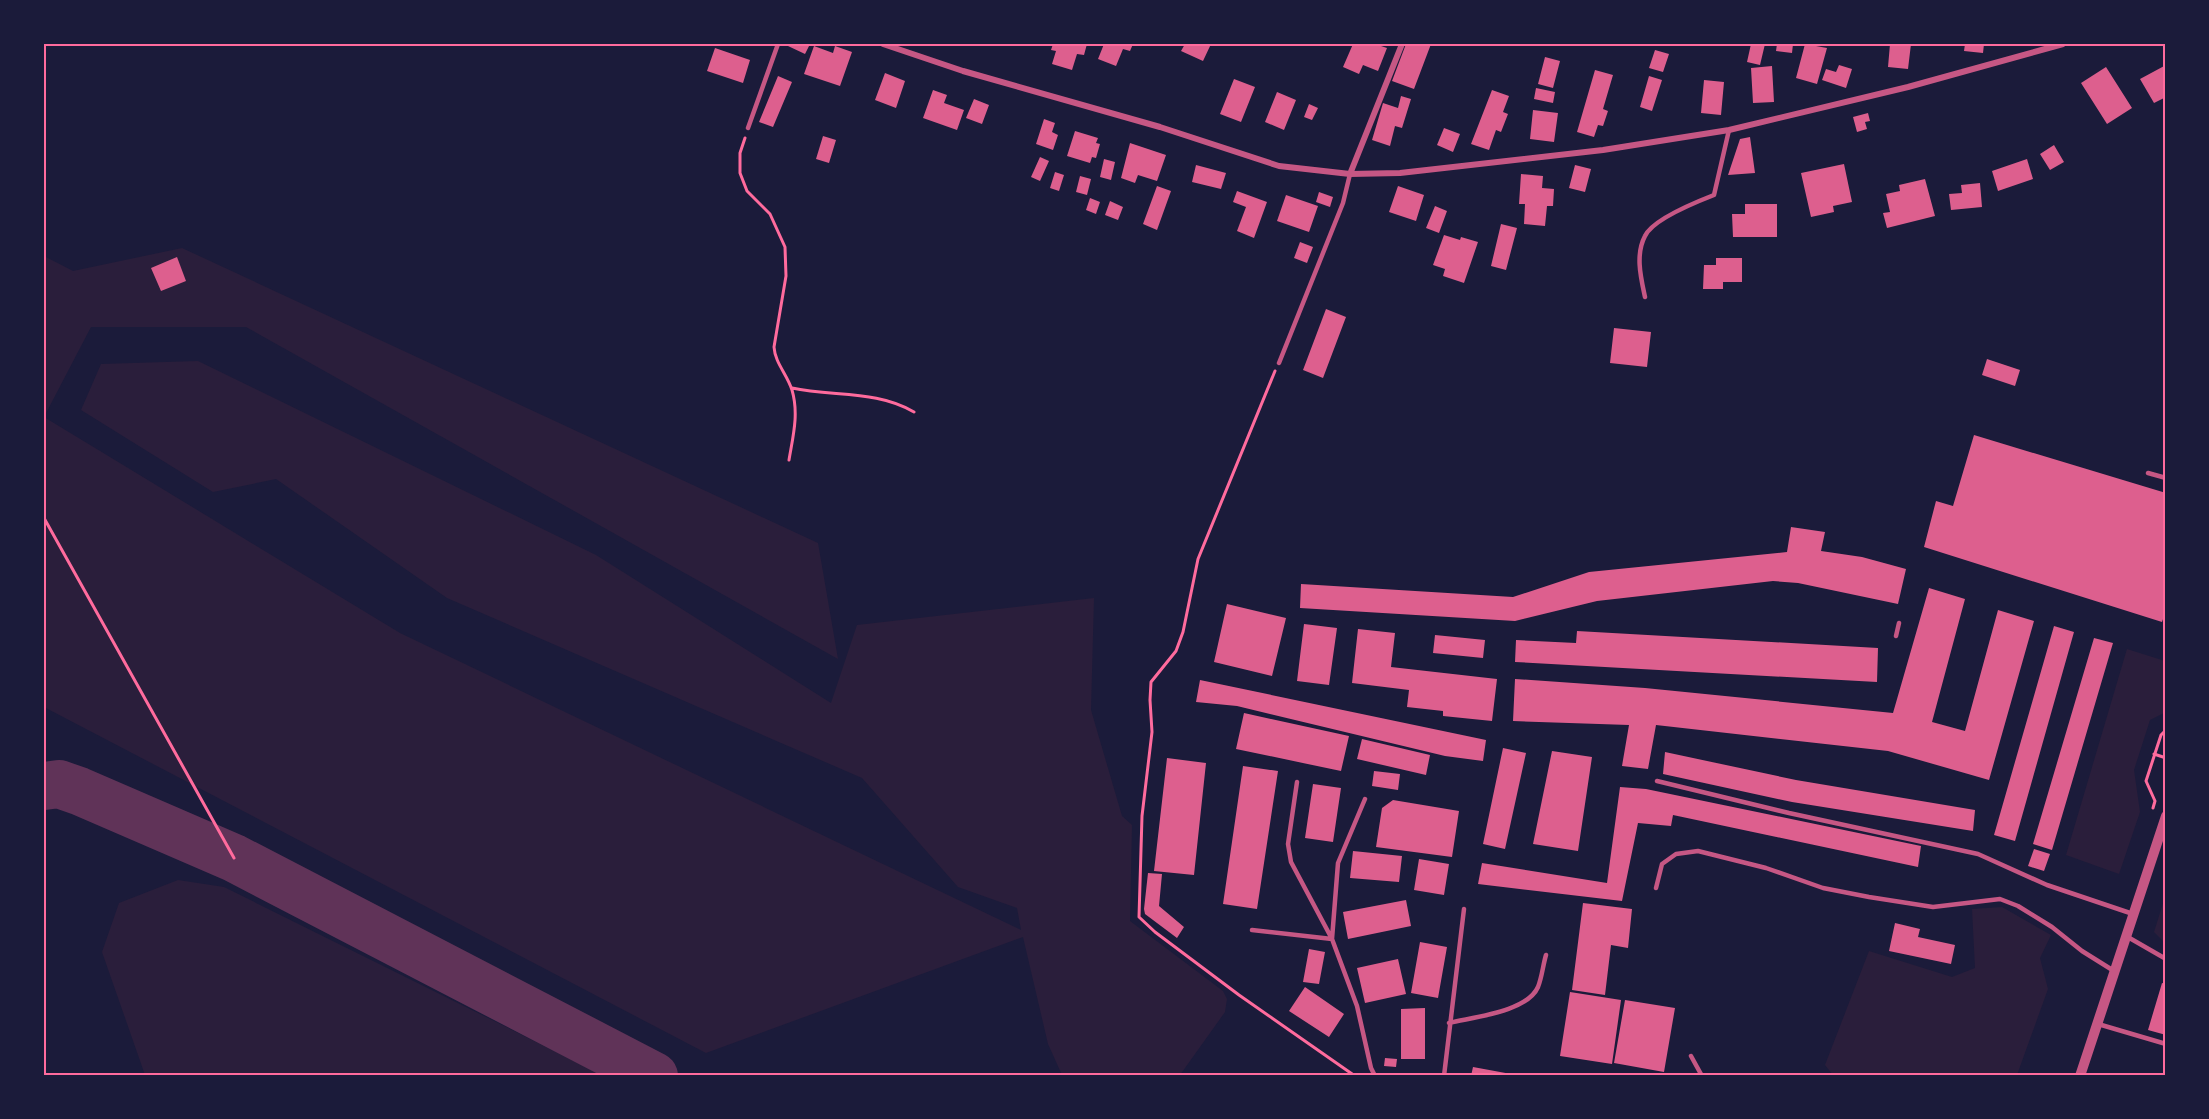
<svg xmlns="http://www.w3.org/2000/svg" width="2209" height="1119" viewBox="0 0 2209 1119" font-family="Literata,serif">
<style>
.green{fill:#2a1e3b}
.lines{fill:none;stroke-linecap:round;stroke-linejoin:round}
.taxiway{stroke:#603358;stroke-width:48}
.building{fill:#dd5f8e}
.path{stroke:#ff6b9d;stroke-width:3}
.service{stroke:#c65784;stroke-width:4.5}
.minor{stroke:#c65784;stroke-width:6}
.tertiary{stroke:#c65784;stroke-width:10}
.neatline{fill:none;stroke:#ff6b9d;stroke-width:2}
</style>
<rect width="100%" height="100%" fill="#1b1b3a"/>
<path class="green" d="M182 248 818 543 838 659 246 327H91L44 417 400 633 1021 930 1017 908 958 887 862 778 447 598 276 479 213 492 81 410 101 364 198 361 596 555 831 703 857 625 1094 598 1091 710 1122 816 1132 825 1130 921 1223 991 1227 999 1225 1012 1180 1075H1062L1048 1044 1023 937 706 1053 44 707V256L73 271Z
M2127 649 2165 661 2166 712 2150 720 2134 770 2140 812 2119 874 2066 855Z
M178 880 224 887 603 1075H145L102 952 119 903Z
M2165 897 2166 943H2165L2154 932Z
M2002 907 2051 935 2040 958 2048 989 2017 1075H1833L1825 1065 1869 951 1952 977 1975 968 1972 909Z"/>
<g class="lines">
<path class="taxiway" d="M44 786 59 784 79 791 234 858 654 1076"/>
</g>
<path class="building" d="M790 44H810L805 54 788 46Z
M1053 44H1087L1084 55 1077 54 1072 70 1052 64 1056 51 1051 50Z
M1104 44H1133L1130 51 1123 49 1116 66 1098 59Z
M1185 44H1211L1203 61 1181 51Z
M1353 44H1375L1387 48 1378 71 1363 65 1359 74 1343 67Z
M1406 44H1431L1414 89 1392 81Z
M1751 44H1765L1760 65 1747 62Z
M1777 44H1793L1792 53 1776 51Z
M1805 44 1827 48 1817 84 1796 78Z
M1890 44H1911L1908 69 1888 67Z
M1965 44H1984L1983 53 1964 51Z
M814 46 833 53 835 46 852 52 840 86 804 74Z
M715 48 750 60 743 83 707 71Z
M1655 50 1669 54 1663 72 1649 68Z
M1545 57 1560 61 1553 88 1538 84Z
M1839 65 1852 69 1846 88 1822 80 1826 69 1836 72Z
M2166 65V97L2154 103 2140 79Z
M1772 66 1774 102 1753 103 1751 68Z
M2106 67 2132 108 2107 124 2081 83Z
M1595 70 1613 75 1603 109 1608 111 1603 126 1598 125 1594 137 1577 132Z
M885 73 905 81 896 108 875 100Z
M778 76 792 82 773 127 759 122Z
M1649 76 1662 80 1652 111 1640 107Z
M1234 79 1255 87 1241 122 1220 114Z
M1704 80 1724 82 1721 115 1701 113Z
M1536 88 1555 92 1553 103 1534 99Z
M933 90 947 95 944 103 964 110 957 130 923 118Z
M1492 90 1509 96 1503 112 1508 114 1501 132 1496 130 1489 150 1471 144Z
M1277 92 1296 100 1284 130 1265 122Z
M1401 96 1411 99 1402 128 1395 126 1390 146 1372 140 1383 103 1398 108Z
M974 99 989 105 982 124 966 118Z
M1309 104 1318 108 1312 120 1304 117Z
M1533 110 1558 113 1554 142 1530 139Z
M1868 113 1870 121 1865 122 1867 129 1857 132 1853 117Z
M1044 119 1055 123 1052 132 1058 135 1053 150 1036 144Z
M1444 128 1460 134 1453 152 1437 145Z
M1075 131 1098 138 1096 143 1100 144 1096 158 1092 157 1090 163 1067 156Z
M823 136 836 140 829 163 816 159Z
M1750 137 1755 173 1728 175 1740 139Z
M1130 143 1166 155 1157 181 1138 175 1135 183 1121 178Z
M2054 145 2064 162 2050 170 2040 154Z
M1040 157 1049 161 1040 181 1031 177Z
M1104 159 1115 162 1111 180 1100 177Z
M2027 159 2033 179 1998 191 1992 171Z
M1844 164 1852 202 1833 206 1834 212 1811 217 1801 173Z
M1196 165 1226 173 1221 189 1192 182Z
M1575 165 1591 169 1585 192 1569 188Z
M1055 172 1064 175 1059 191 1050 188Z
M1521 174 1543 176 1542 188 1554 189 1553 206H1547L1545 226 1524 224 1525 204H1519Z
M1080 176 1091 179 1087 195 1076 192Z
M1925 179 1935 216 1887 228 1883 213 1890 212 1886 194 1900 191 1899 185Z
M1980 183 1982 207 1951 210 1949 194 1962 193 1961 185Z
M1157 186 1171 191 1157 230 1143 224Z
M1398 186 1424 195 1416 221 1389 212Z
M1237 191 1267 202 1254 238 1237 231 1246 207 1233 202Z
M1319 192 1333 197 1330 207 1316 202Z
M1286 195 1318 206 1309 232 1277 221Z
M1090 198 1100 202 1096 214 1086 210Z
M1110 201 1123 207 1118 220 1105 215Z
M1745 204H1777V237H1733L1732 214H1745Z
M1435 206 1447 211 1439 233 1426 228Z
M1501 224 1517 228 1506 270 1491 266Z
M1444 235 1460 240 1461 237 1478 242 1464 283 1443 276 1445 269 1433 265Z
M1300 242 1313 247 1307 263 1294 258Z
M177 257 186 281 161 291 151 268Z
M1716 258H1742V282H1723V289H1703L1704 265H1716Z
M1326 309 1346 317 1323 378 1303 370Z
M1614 328 1651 332 1647 367 1610 363Z
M1987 359 2020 370 2015 386 1982 375Z
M1974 435 2166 493V610L2162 622 1924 547 1936 501 1953 506Z
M1791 527 1825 532 1821 551 1862 557 1906 569 1898 604 1798 583 1773 581 1597 601 1515 621 1300 608 1301 584 1513 597 1589 572 1787 552Z
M1929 588 1965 599 1932 722 1965 731 1998 610 2034 621 1989 780 1888 751 1656 725 1648 769 1622 766 1629 725 1513 721 1515 679 1645 688 1893 713Z
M1227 604 1286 618 1272 676 1214 662Z
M1304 624 1337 628 1329 685 1297 681Z
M2054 626 2074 632 2015 841 1994 835Z
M1358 629 1395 633 1391 667 1497 679 1492 721 1443 716V711L1407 707 1409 690 1352 683Z
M1577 631 1878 648 1877 682 1515 662 1516 640 1576 643Z
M1435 635 1485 640 1483 658 1433 653Z
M2094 638 2113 643 2052 850 2033 844Z
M1200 680 1486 740 1483 761 1445 756 1237 706 1196 702Z
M1244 713 1349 736 1341 771 1236 749Z
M1362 739 1430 755 1426 775 1357 759Z
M1503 748 1526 753 1505 849 1483 844Z
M1552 751 1592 757 1578 851 1533 844Z
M1665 752 1796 780 1975 810 1973 831 1792 802 1663 774Z
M1167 758 1206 763 1194 875 1154 871Z
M1243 766 1278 771 1257 909 1223 904Z
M1374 771 1400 774 1398 790 1372 786Z
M1313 784 1341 788 1333 842 1305 838Z
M1620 787 1646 789 1921 846 1918 867 1673 815 1671 826 1638 823 1622 901 1478 884 1482 863 1607 883Z
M1393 800 1459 811 1452 857 1376 847 1382 808Z
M2034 849 2050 854 2044 871 2028 866Z
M1353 851 1402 856 1399 882 1350 878Z
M1419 859 1449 864 1444 895 1414 890Z
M1148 873 1162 874 1159 906 1184 927 1177 938 1145 914 1144 909Z
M1406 900 1411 926 1348 939 1343 912Z
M1583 903 1632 909 1628 948 1611 945 1605 995 1572 990Z
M1895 923 1920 929 1918 937 1955 945 1951 964 1889 951Z
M1420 942 1447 947 1438 998 1411 993Z
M1309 949 1325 952 1319 984 1303 982Z
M1398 959 1406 994 1365 1003 1357 968Z
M2162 983 2166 984V1035L2148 1030Z
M1305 987 1344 1014 1329 1037 1289 1011Z
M1570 992 1621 1000 1612 1064 1560 1056Z
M1625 1000 1675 1008 1664 1072 1614 1063Z
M1425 1008V1059H1401V1009Z
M1385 1058 1397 1059 1396 1067 1384 1066Z
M1473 1067 1511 1074V1076H1471Z"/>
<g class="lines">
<path class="path" d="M745 138 740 153V173L747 191 770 214 785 247 786 276 774 347C775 363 787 374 792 390 799 414 793 436 789 460
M1275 371 1198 559 1183 632 1176 651 1151 682 1150 700 1152 732 1142 816 1139 917 1155 932 1239 995 1355 1076
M792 388C833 397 877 390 914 412
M44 518 234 858
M2154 754 2166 758
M2153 808 2155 801 2146 781 2161 735 2166 730"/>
<path class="service" d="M748 128 778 44
M1645 297C1641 278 1635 255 1645 236 1653 219 1696 202 1714 195L1729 130
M1279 363 1343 203 1350 174
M2148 473 2166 478
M1896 636 1899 623
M1657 781 1789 813 1978 854 2047 885 2133 914
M1297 782 1288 844 1291 862 1332 939 1357 1006 1371 1068 1375 1076
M1656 888 1662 864 1676 854 1698 851 1766 868 1823 888 1869 897 1933 907 2000 899 2018 906 2052 927 2082 951 2114 971
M1252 930 1332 939 1338 863 1365 799
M2126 936 2166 959
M1449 1023C1473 1017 1527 1012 1538 987 1542 977 1543 965 1546 955
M2098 1024 2166 1044
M1691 1056 1702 1076
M1444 1076 1464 909"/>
<path class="minor" d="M883 44 963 71 1160 127 1279 166 1350 174 1400 173 1603 150 1729 130 1908 87 2063 44
M1350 174 1402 44"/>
<path class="tertiary" d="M2080 1076 2166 816"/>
</g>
<rect width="2209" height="1119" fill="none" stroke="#1b1b3a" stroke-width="90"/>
<rect x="45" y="45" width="2119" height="1029" class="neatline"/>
</svg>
